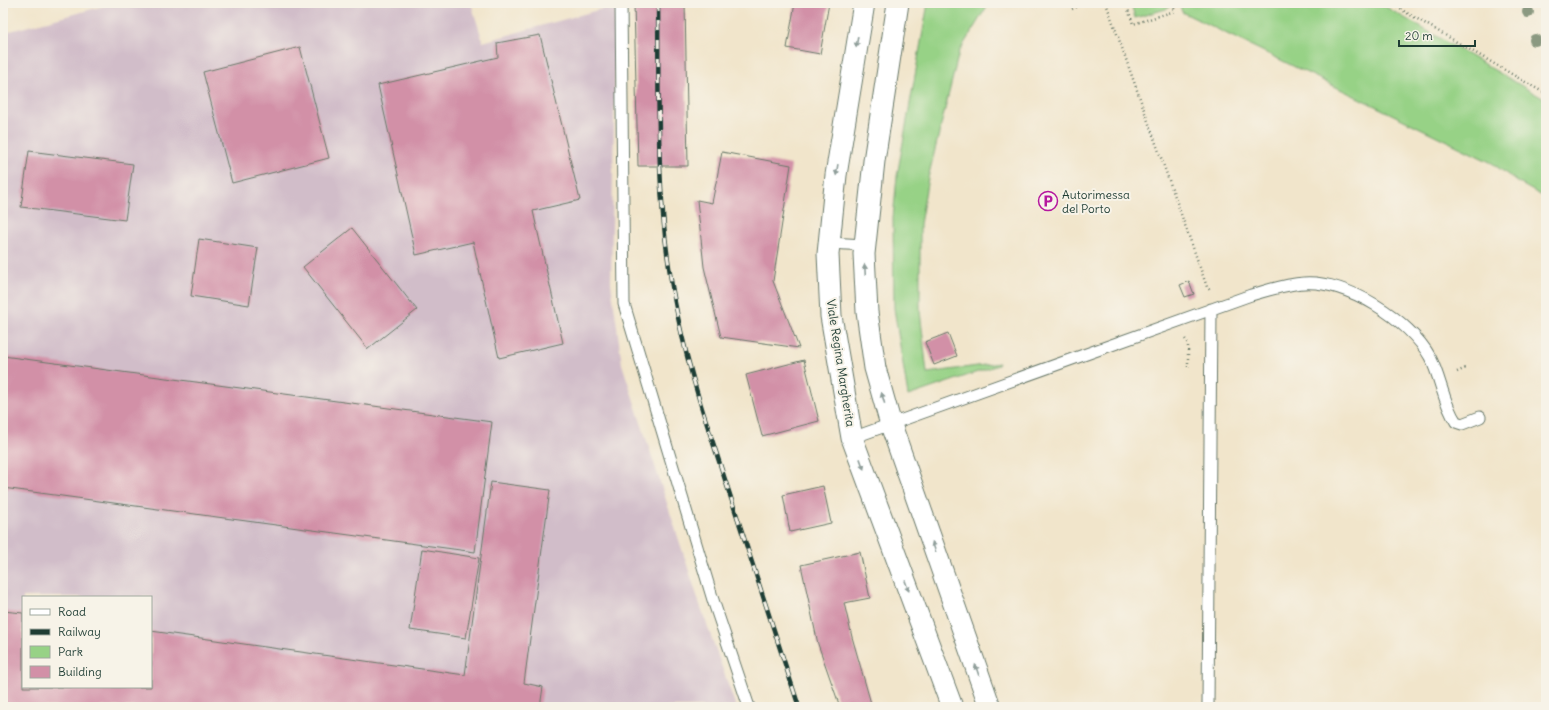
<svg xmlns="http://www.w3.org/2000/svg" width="1549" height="710" viewBox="0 0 1549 710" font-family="Delius,sans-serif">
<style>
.industrial{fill:#d1bdc9;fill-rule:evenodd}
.green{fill:#97d286;stroke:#5b885d}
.building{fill:#d290a7}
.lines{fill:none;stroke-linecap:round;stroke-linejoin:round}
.service-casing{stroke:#687869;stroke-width:13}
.minor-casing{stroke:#687869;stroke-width:23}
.path{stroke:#687869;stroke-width:2.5;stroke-dasharray:1 3;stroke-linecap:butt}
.service{stroke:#fff;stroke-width:11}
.minor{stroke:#fff;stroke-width:21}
.rail-casing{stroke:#1f3d34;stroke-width:4.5}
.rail{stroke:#f7f3e8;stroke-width:3;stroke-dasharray:9;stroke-linecap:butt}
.tree{fill:#8b9981}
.oneway{fill:#8f9e9a}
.labels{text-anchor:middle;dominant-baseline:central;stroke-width:4;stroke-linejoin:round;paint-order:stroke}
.poi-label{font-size:12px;fill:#1f3d34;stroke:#f7f3e8;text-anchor:start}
.street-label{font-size:12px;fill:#1f3d34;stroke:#f7f3e8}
</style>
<rect width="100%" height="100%" fill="#f7f3e8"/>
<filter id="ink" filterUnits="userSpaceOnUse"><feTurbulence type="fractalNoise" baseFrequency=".025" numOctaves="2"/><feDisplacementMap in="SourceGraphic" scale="8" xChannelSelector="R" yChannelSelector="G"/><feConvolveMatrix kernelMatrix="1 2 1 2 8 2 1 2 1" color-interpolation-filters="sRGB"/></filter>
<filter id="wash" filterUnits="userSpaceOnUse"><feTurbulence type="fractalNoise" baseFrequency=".012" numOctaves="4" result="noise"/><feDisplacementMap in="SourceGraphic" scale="16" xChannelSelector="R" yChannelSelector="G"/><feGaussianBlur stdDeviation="0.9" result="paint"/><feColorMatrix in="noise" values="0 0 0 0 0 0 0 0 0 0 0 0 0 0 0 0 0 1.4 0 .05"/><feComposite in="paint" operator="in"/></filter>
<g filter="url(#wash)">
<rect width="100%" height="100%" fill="#f1e5cb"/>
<path class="industrial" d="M115 3H471L483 42 616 5 611 283 622 364 699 602 736 707H3V33ZM23 597H151V687H23Z"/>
<path class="green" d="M928 3H989L959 52 928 178 920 224V311L927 373 999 363 998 365 908 396 894 308 893 218 897 176Z
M1131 3H1168L1169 8 1135 18Z
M1179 3H1379L1546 100V198L1519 183 1492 163 1182 12Z"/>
<g id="blocks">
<path class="building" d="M634 3H685L688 166H638Z
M795 3H829L820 54 787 48Z
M540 35 580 200 533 211 563 343 499 358 473 242 416 255 378 85 498 57 497 43Z
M300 47 329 158 232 183 203 72Z
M29 151 133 164 125 220 21 207Z
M722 152 791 165 773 281 799 348 721 337 704 267 697 200 712 203Z
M352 228 417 310 368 349 303 267Z
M199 239 258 248 249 305 191 296Z
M1189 281 1194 294 1185 297 1180 285Z
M948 333 957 356 934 365 925 342Z
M3 356 492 422 475 552 3 488Z
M804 360 819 421 762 436 746 375Z
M491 482 550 490 524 683 543 687 540 707H3V611L23 613V687H151V631L465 675Z
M823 486 831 523 790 532 783 495Z
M422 549 479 558 466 638 410 630Z
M860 552 870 598 844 603 852 637 872 707H840L818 644 801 565Z"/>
</g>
</g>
<g filter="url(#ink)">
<use href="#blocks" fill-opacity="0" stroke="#687869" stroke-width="1"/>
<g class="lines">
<g class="service-casing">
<path id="service" d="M621 3 624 304 713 600 749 707
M829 243 865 245
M852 438 1251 295C1269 290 1286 284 1304 283 1347 280 1410 320 1430 357 1441 378 1443 403 1456 422L1462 424 1480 417
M1208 707 1211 309"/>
</g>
<g class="minor-casing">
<path id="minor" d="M864 3 836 175 828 254 831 316 852 438 952 707
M898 3 874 161 864 254 867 312 875 368 891 425 990 707"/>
</g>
<path class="path" d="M1106 3 1207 287 1210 290
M1126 3 1133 24 1175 11 1172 3
M1390 3 1546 94
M1072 9 1085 3
M1185 339 1188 343V369
M1457 372 1466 368"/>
<use href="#service" class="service"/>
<use href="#minor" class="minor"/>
<g class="rail-casing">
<path id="rail" d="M658 3C659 91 656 180 669 267 676 316 688 364 703 412L799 707"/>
</g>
<use href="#rail" class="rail"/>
</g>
<g class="tree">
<circle cx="1528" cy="12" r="6"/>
<circle cx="1535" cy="40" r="6"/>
</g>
<defs><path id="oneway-solid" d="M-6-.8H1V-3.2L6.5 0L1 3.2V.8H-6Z"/></defs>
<g class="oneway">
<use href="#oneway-solid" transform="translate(857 42) rotate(99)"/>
<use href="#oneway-solid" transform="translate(837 170) rotate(99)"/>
<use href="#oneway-solid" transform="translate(865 270) rotate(-93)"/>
<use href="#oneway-solid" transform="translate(883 398) rotate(-106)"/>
<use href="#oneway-solid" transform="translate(862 464) rotate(70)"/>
<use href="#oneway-solid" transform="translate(934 547) rotate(-109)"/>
<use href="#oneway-solid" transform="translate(907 586) rotate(70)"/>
<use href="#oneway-solid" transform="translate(977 670) rotate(-109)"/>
</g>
</g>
<defs>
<g id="parking-ring" transform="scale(1)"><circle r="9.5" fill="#f7f3e8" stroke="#b5179e" stroke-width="1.5"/><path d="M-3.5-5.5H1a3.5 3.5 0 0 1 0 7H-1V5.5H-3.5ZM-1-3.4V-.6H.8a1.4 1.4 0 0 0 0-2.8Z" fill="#b5179e"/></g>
</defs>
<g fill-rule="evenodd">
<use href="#parking-ring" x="1048" y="201"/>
</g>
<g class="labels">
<g class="poi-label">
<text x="1062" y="194">Autorimessa<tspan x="1062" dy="14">del Porto</tspan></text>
</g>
<g class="street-label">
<text transform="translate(841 363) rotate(81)">Viale Regina Margherita</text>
</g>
</g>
<rect width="1549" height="710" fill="none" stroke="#f7f3e8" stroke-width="16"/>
<rect x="22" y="596" width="130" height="92" fill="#f7f3e8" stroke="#a1aaa0"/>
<rect x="30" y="609" width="20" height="6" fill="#ffffff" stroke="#a1aaa0"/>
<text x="58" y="616" font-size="12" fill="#1f3d34">Road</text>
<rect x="30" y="629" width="20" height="6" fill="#1f3d34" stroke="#a1aaa0"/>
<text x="58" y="636" font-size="12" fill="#1f3d34">Railway</text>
<rect x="30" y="646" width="20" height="12" fill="#97d286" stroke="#a1aaa0"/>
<text x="58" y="656" font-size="12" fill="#1f3d34">Park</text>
<rect x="30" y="666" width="20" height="12" fill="#d290a7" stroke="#a1aaa0"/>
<text x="58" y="676" font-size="12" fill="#1f3d34">Building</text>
<path d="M1399 40v6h76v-6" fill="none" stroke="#1f3d34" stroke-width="2"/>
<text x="1405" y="40" font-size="12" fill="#1f3d34" stroke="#f7f3e8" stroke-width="3" paint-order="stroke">20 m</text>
</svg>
